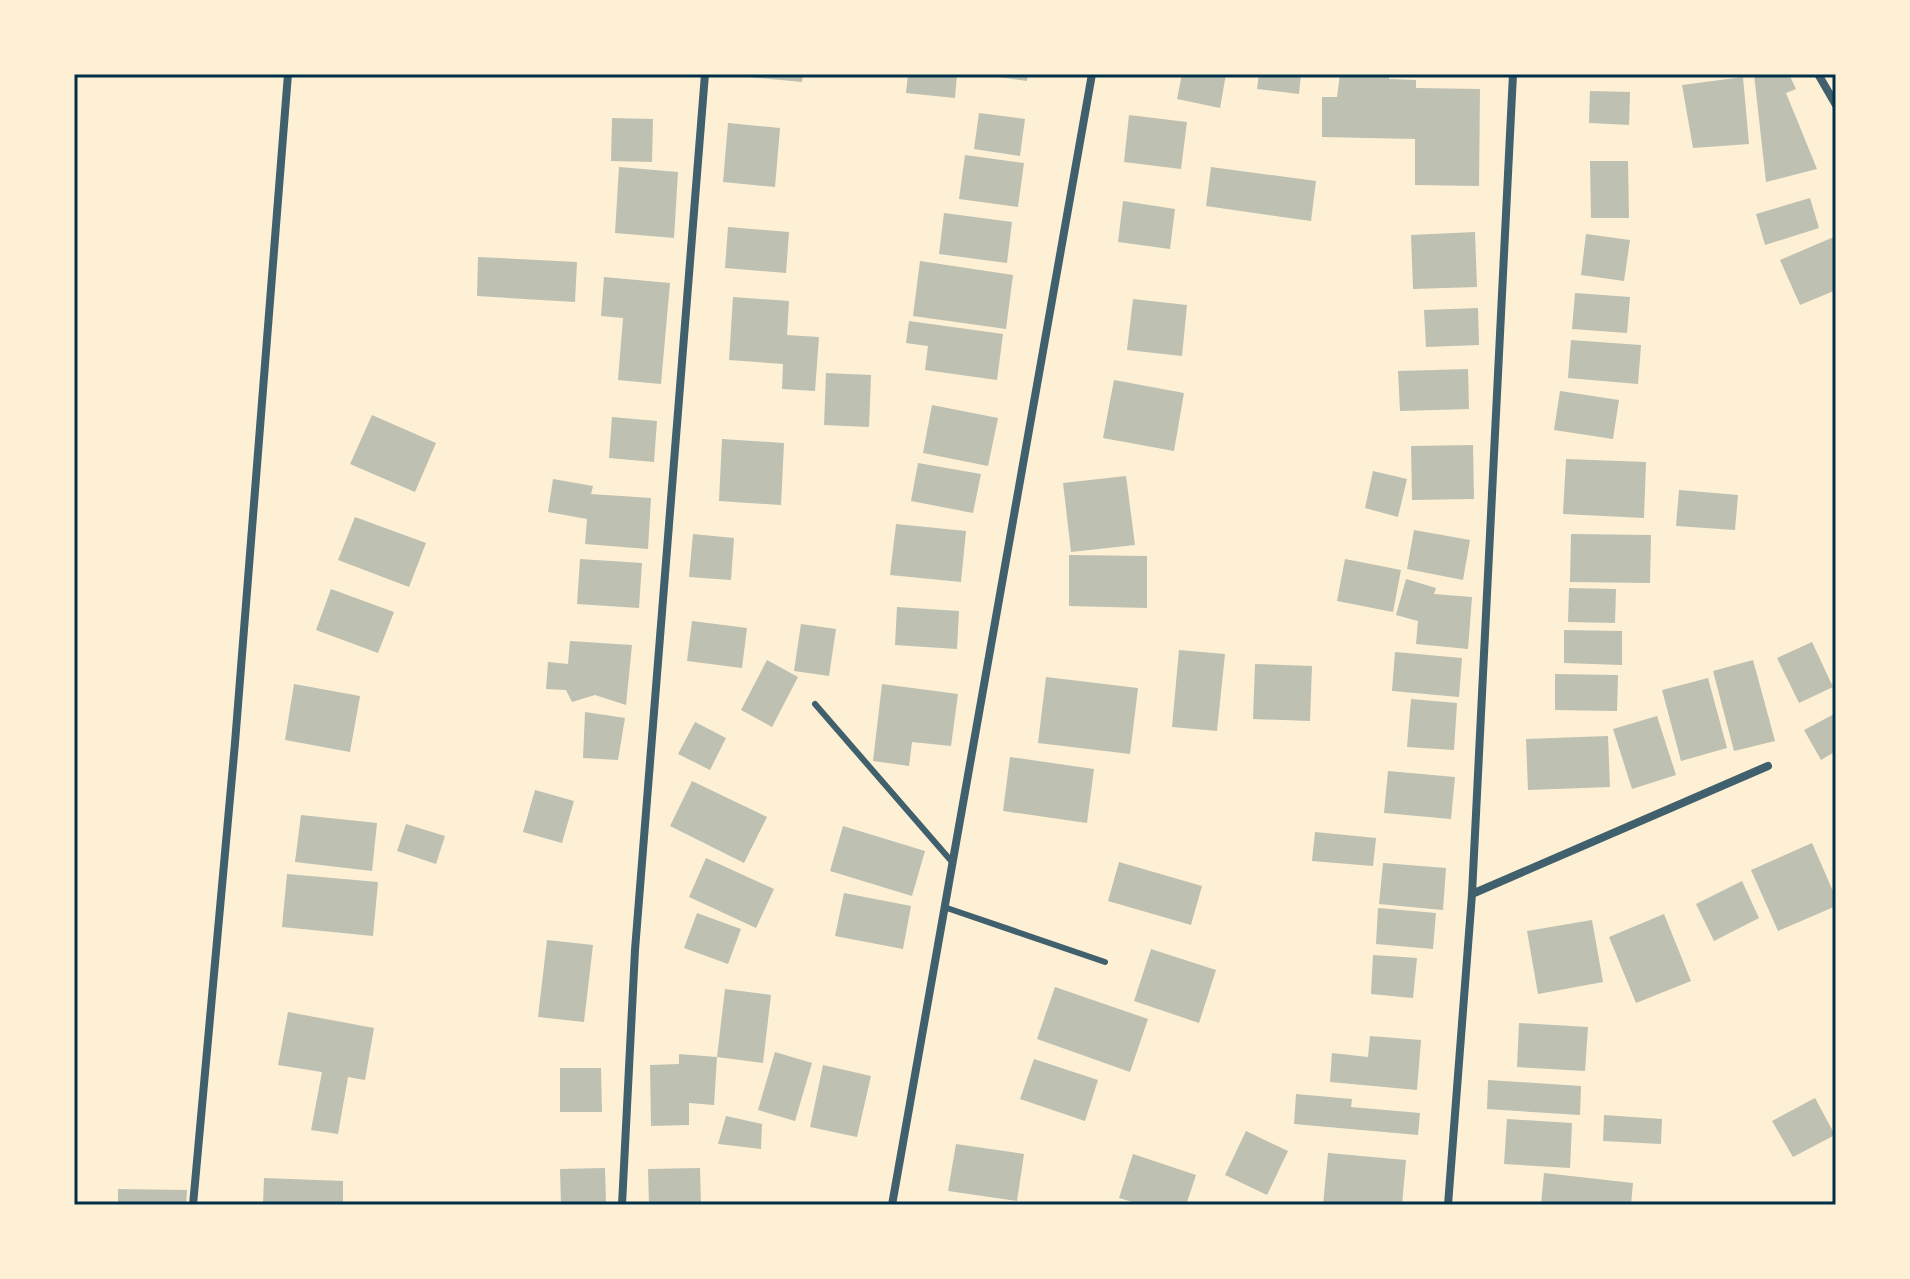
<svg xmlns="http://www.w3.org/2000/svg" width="1910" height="1279" viewBox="0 0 1910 1279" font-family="Cabin,sans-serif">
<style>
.building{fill:#bec0b2}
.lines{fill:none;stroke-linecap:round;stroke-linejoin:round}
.service{stroke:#3f606c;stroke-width:6}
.minor{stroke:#3f606c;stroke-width:8}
.neatline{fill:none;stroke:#003049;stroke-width:3}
</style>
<rect width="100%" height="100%" fill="#fdf0d5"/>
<path class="building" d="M738 74H803L802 82 738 76Z
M908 74H957L955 98 906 93Z
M992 74H1028L1027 81 992 76Z
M1182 74H1226L1220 108 1177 99Z
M1259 74H1301L1299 94 1257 89Z
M1340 74H1389V79L1416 80V88L1480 89 1479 186 1415 185V139L1322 137V97H1337Z
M1754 74H1789L1796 89 1786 93 1817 169 1766 182Z
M1743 77 1749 144 1693 148 1682 85Z
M1590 91 1630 92 1629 125 1589 123Z
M979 113 1025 119 1020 156 974 149Z
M1129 115 1187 122 1181 169 1124 162Z
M612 118 653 119 652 162 611 161Z
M728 123 780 128 775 187 723 182Z
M965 155 1024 163 1018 207 959 199Z
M1590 161H1628L1629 218H1591Z
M619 167 678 172 674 238 615 233Z
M1211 167 1316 181 1311 221 1206 206Z
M1810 198 1819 228 1765 245 1756 214Z
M1123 201 1175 209 1170 249 1118 242Z
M944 213 1012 222 1007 263 939 254Z
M728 227 789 232 786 273 725 268Z
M1475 232 1477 287 1413 289 1411 235Z
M1586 234 1630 240 1624 281 1581 275Z
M1836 236V290L1800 305 1780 260Z
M478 257 577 262 575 302 477 296Z
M920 261 1013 275 1006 329 913 316Z
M604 277 670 283 661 384 618 380 623 318 601 316Z
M1575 293 1630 297 1627 333 1572 329Z
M733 297 789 301 787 335 819 337 815 391 782 389 783 364 729 360Z
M1133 299 1187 305 1182 356 1127 350Z
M1478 308 1479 345 1426 347 1424 310Z
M909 321 1003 334 997 380 925 370 928 346 906 343Z
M1571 340 1641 345 1638 384 1568 378Z
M1468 369 1469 409 1400 411 1398 371Z
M826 373 871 375 869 427 824 425Z
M1114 380 1184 393 1174 451 1103 438Z
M1560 391 1619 400 1613 439 1554 430Z
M932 405 998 418 988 466 923 453Z
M372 415 436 443 415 492 350 464Z
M612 417 657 421 654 462 609 458Z
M722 439 784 443 781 505 719 501Z
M1473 445 1474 499 1412 500 1411 446Z
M1566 459 1646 462 1644 518 1563 514Z
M918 463 981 474 973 513 911 501Z
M1373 471 1407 479 1398 517 1365 508Z
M1126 476 1135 545 1071 552 1063 483Z
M553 479 593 486 591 494 651 498 648 549 585 544 587 519 548 512Z
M1679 490 1738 495 1735 530 1676 526Z
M355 517 426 543 409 587 338 560Z
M896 524 966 531 961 582 890 575Z
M1414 530 1470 540 1463 580 1407 569Z
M693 534 734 538 731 580 689 577Z
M1571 534 1651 535 1650 583 1570 582Z
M1069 555 1147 556V608L1069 606Z
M580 559 642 563 639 608 577 604Z
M1345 559 1401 570 1393 612 1337 601Z
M1406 579 1436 588 1434 594 1472 597 1468 649 1416 644 1418 621 1396 615Z
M1569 588 1616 589 1615 623 1568 622Z
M331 589 394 612 378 653 316 630Z
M897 607 959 611 957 649 895 645Z
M692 621 747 628 742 668 687 661Z
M801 624 836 629 829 676 794 671Z
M1564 630 1622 631V665L1564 663Z
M570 641 632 645 626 705 595 695 572 702 566 690 546 689 548 662 568 664Z
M1812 642 1833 687 1799 703 1777 658Z
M1179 650 1225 654 1217 731 1172 727Z
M1395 652 1462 658 1459 697 1392 691Z
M767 660 798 677 772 727 741 710Z
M1753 660 1775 741 1734 751 1713 671Z
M1255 664 1312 666 1310 721 1253 719Z
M1555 674 1618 675 1617 711 1555 710Z
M1046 677 1138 688 1130 754 1038 743Z
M1708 678 1727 748 1681 761 1662 690Z
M294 684 360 696 350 752 285 740Z
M882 684 958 694 951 746 912 742 909 766 873 761Z
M1411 699 1457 703 1454 750 1407 747Z
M585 712 625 718 618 760 583 758Z
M1836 713V751L1821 760 1804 730Z
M1657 716 1676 775 1632 789 1613 729Z
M695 722 726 738 710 770 678 754Z
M1608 736 1610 787 1528 790 1526 739Z
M1010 757 1094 769 1087 823 1003 811Z
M1388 771 1455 777 1451 819 1384 813Z
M692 781 767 817 744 863 670 826Z
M535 790 574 801 562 843 523 832Z
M301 815 377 823 372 871 295 862Z
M406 824 445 836 436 864 397 851Z
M843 826 925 851 912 896 830 871Z
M1315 832 1376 838 1373 866 1312 861Z
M1812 843 1836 898V906L1778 931 1751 870Z
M706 858 774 889 756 928 689 897Z
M1119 862 1202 886 1191 925 1108 901Z
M1383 863 1446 868 1443 910 1379 904Z
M287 874 378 882 373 936 282 927Z
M1742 881 1759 918 1714 941 1696 904Z
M844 893 911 906 903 949 835 936Z
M1378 908 1436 913 1433 949 1376 944Z
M697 913 741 929 728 964 684 948Z
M1664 914 1691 981 1636 1003 1609 937Z
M1592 920 1603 982 1538 994 1527 931Z
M547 940 593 945 584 1022 538 1017Z
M1151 949 1216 970 1199 1023 1134 1001Z
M1373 955 1417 958 1413 998 1371 994Z
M1055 987 1148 1019 1130 1072 1037 1039Z
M725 989 771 995 763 1063 717 1057Z
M288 1012 374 1028 365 1080 348 1077 338 1134 311 1130 322 1072 278 1065Z
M1519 1023 1588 1027 1585 1071 1517 1067Z
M1370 1036 1421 1040 1417 1090 1330 1082 1332 1053 1368 1057Z
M775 1052 812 1063 795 1121 758 1110Z
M679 1054 717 1057 714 1105 689 1103V1125L651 1126 650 1065 679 1064Z
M1034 1059 1098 1080 1085 1121 1020 1099Z
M823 1065 871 1076 857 1137 810 1127Z
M560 1068H601L602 1112H560Z
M1488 1080 1581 1086 1580 1115 1487 1109Z
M1296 1094 1352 1099 1351 1107 1420 1113 1418 1135 1294 1124Z
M1815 1098 1835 1135 1793 1157 1772 1121Z
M1604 1115 1662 1119 1661 1144 1603 1141Z
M726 1116 762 1124 761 1149 718 1144Z
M1507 1119 1572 1123 1570 1168 1504 1164Z
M1246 1131 1288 1151 1267 1195 1225 1175Z
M956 1144 1024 1154 1017 1201 948 1191Z
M1328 1153 1406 1160 1402 1205H1323Z
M1133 1154 1196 1175 1186 1205H1142L1119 1198Z
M605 1168 606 1205H561L560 1169Z
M700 1168 701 1205H649L648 1169Z
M1544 1173 1633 1183 1631 1205H1541Z
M264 1178 343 1181V1205H263Z
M118 1189 187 1190 186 1205H118Z"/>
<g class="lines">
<path class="service" d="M815 704 953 863
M944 907 1105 962"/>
<path class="minor" d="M1818 74 1836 105
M1472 894 1768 766
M193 1205 235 743 288 74
M622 1205 635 950 705 74
M892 1205 1092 74
M1448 1205 1472 894 1513 74"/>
</g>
<rect width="1910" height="1279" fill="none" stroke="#fdf0d5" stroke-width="152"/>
<rect x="76" y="76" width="1758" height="1127" class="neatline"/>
</svg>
